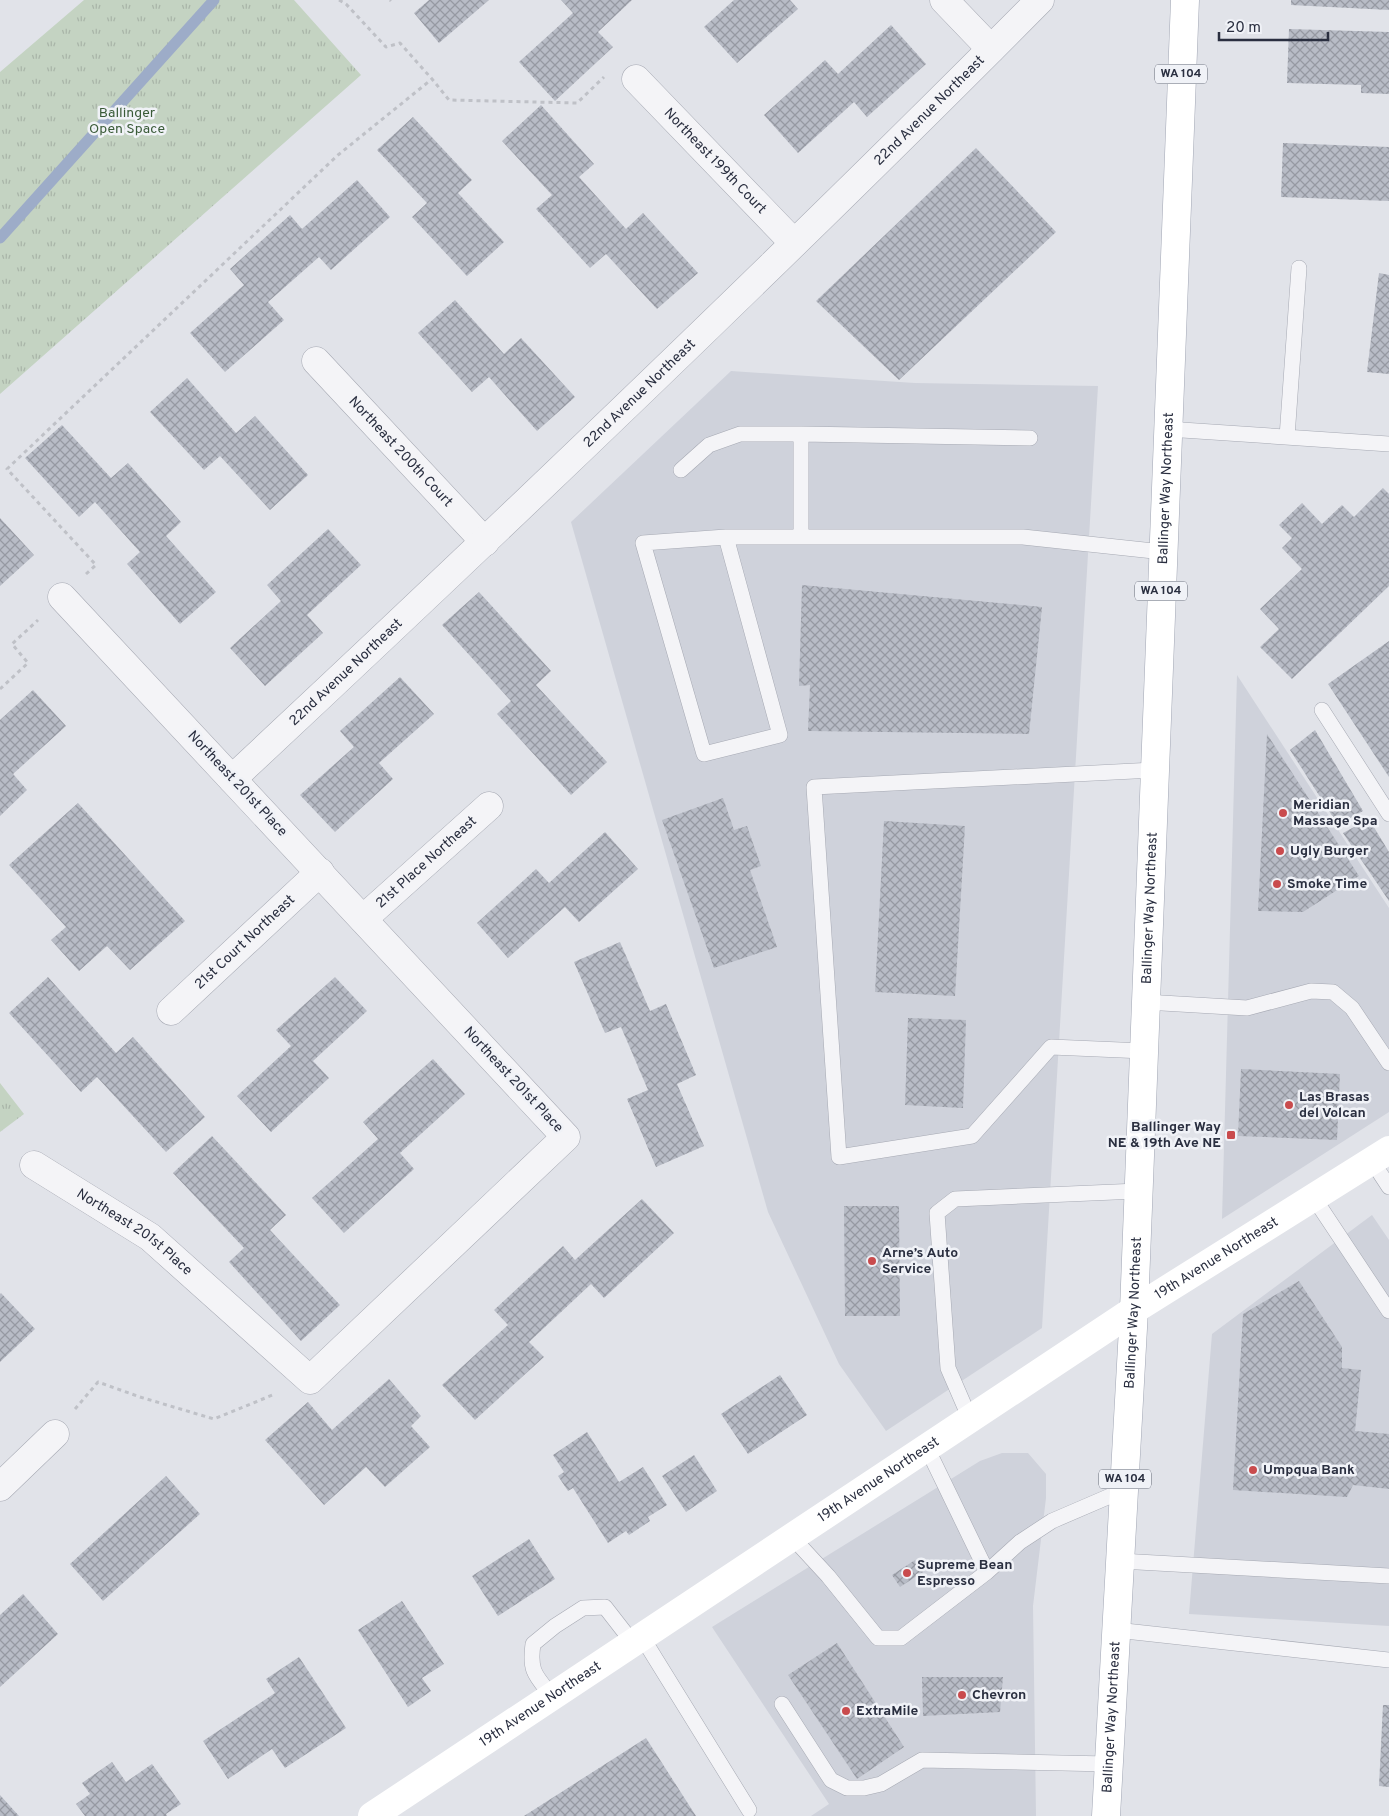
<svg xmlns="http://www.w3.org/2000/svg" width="1389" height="1816" viewBox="0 0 1389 1816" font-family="Overpass,sans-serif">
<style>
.built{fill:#cfd2db}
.park{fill:url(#park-tufts)}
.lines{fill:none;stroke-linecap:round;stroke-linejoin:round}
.stream{stroke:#9dacc8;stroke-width:11}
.building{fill:url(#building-cross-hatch)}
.lane-casing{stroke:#a6a9b3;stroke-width:16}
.street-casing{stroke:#a6a9b3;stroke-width:29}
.primary-casing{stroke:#a1a6b4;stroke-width:29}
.path{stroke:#bfc1c7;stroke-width:3;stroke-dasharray:4 4;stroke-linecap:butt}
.lane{stroke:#f4f4f7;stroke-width:15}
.street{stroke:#f4f4f7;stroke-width:28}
.secondary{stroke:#fff;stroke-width:28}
.primary{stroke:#fff;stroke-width:28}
.poi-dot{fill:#c94b4d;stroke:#f0f2f7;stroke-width:2}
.labels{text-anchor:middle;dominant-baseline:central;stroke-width:5;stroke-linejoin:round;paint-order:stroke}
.shield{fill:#f0f2f7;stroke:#656a77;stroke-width:1}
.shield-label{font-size:12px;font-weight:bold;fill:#2a2f40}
.street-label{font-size:14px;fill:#2a2f40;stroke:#f0f2f7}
.park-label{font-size:14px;fill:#3a5b38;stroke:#f0f2f7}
.poi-label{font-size:14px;font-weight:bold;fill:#2a2f40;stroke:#f0f2f7;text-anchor:start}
</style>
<defs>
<pattern id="park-tufts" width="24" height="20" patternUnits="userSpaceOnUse" patternTransform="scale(1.25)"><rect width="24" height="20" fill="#c4d3c2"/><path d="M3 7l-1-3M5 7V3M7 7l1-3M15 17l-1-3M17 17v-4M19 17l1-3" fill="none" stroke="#a9b5a8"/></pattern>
<pattern id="building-cross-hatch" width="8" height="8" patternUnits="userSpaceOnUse" patternTransform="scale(1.25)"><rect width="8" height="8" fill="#b8bcc6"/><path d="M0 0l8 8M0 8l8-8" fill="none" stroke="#9699a2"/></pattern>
</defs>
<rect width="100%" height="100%" fill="#e1e3e9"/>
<path class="built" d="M731 371 915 383 1098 386 1042 1328 886 1431 839 1364 768 1212 571 522Z
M1237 675 1389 908V1112L1222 1219Z
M1372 1215 1389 1240V1626L1189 1614 1212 1334Z
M1002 1453H1028L1046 1474V1498L1033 1606 1036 1816H811L829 1804 712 1627 980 1461Z"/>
<path class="park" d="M84 0H294L361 75 0 394V72Z
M0 1083 24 1114 0 1132Z"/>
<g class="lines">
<path class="stream" d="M0 238 214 0"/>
</g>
<path class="building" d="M429 0H489L439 43 414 13Z
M561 0H632L598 32 613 47 555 101 519 62 573 13Z
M734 0H790L798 9 737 63 704 27Z
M1291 0H1389V10L1291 5Z
M891 25 926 64 867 117 854 102 798 153 764 115 825 60 838 74Z
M1289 29 1389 32V94L1361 93V85L1287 83Z
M541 105 594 164 579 177 626 229 643 213 698 273 657 309 606 254 590 268 536 209 552 195 502 141Z
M413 117 472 180 458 193 504 242 467 276 412 217 427 203 377 150Z
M1283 143 1389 147V201L1281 197Z
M976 148 1056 232 899 380 816 301Z
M357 180 390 217 331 270 319 257 268 302 284 320 225 372 190 333 244 285 230 269 290 215 302 229Z
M1379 273 1389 275V374L1367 372Z
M455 300 504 354 521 338 575 397 537 431 489 377 472 392 418 333Z
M187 378 236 433 255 416 308 475 270 510 220 456 204 470 150 412Z
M62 425 111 478 128 463 181 522 166 536 216 592 180 624 127 564 140 552 95 502 79 517 25 458Z
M1383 488 1389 494V586L1292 679 1260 647 1279 629 1260 609 1302 569 1282 548 1292 538 1279 525 1302 503 1322 524 1342 505 1354 517Z
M0 518 34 555 0 586Z
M328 529 361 565 307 615 323 633 265 686 230 648 281 601 267 585Z
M802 585 1042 607 1029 734 808 731 810 685 799 686Z
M479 592 551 671 536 685 607 762 571 795 497 714 511 701 442 625Z
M1389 641V777L1328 684Z
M400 677 434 714 379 763 393 779 335 832 300 795 354 747 340 731Z
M33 690 66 726 13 774 27 790 0 816V720Z
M1315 730 1363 811 1338 825 1290 750Z
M1267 734 1359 876 1303 912 1258 911Z
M723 798 734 830 747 826 761 866 750 870 777 947 714 968 662 820Z
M78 803 185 921 130 970 107 946 79 971 51 940 66 927 9 865Z
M1369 819 1389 852V901L1343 833Z
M884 821 965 826 955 996 875 992Z
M605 832 638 869 579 922 565 907 508 958 477 923 536 869 549 883Z
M620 942 650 1011 666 1004 696 1075 677 1084 704 1146 656 1167 627 1099 648 1090 621 1027 605 1033 574 962Z
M48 977 116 1053 133 1037 205 1117 166 1152 97 1077 81 1092 9 1013Z
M335 977 367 1011 313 1061 329 1078 271 1132 237 1096 291 1046 276 1030Z
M908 1018 966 1020 963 1108 905 1105Z
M433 1059 465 1094 400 1153 414 1169 344 1233 312 1198 378 1139 363 1122Z
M1241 1069 1340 1074 1337 1140 1238 1136Z
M212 1136 286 1215 270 1230 340 1305 301 1341 229 1262 244 1248 173 1173Z
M642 1199 674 1233 604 1298 591 1284 529 1342 544 1357 475 1420 442 1385 508 1325 494 1310 563 1246 575 1260Z
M844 1206H899L900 1316H845Z
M1299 1281 1342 1347V1368L1361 1370 1355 1431 1389 1434V1489L1353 1485 1347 1497 1233 1490 1243 1314Z
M1 1293 35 1329 0 1362V1294Z
M780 1375 807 1415 748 1454 721 1414Z
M389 1379 421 1416 411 1426 430 1447 385 1487 366 1467 324 1505 265 1440 308 1402 332 1430Z
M587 1432 619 1482 643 1467 667 1505 648 1517 650 1521 629 1535 626 1531 608 1543 573 1488 568 1491 558 1476 564 1472 553 1455Z
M694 1455 717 1491 686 1512 662 1476Z
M166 1476 200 1514 103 1601 70 1564Z
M529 1539 555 1579 498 1616 472 1576Z
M915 1560 923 1572 900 1587 892 1575Z
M23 1594 58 1634 0 1687V1615Z
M402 1601 444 1664 422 1678 431 1691 408 1707 358 1630Z
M837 1643 904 1747 857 1779 788 1675Z
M299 1657 346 1728 285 1768 272 1749 228 1779 203 1741 275 1693 266 1679Z
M922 1677H1003L1000 1712 923 1716Z
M1383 1705H1389V1787L1379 1786Z
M646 1738 696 1816H524Z
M112 1762 126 1782 152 1764 181 1804 166 1814 167 1816H85L76 1804 90 1794 82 1783Z
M0 1795 19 1816H0Z"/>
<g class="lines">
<g class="lane-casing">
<path id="lane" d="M1167 429 1389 444
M1287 437 1299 268
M681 470 709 445 740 434H801
M726 537 780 735 704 754 643 543 726 537H1023L1163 552
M801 537V434L1030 438
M1322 710 1389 814
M1145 1002 1247 1008 1311 991 1333 992 1352 1008 1389 1063
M1144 1051 1051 1047 972 1136 839 1157 814 787 1154 770
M1372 1161 1389 1187
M1314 1198 1389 1311
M970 1419 948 1368 937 1213 955 1199 1138 1191
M927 1448 987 1572 1020 1542 1052 1521 1124 1490
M792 1537 828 1576 878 1638H901L987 1572
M1120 1561 1389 1576
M1116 1630 1389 1660
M642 1637 749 1810
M552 1696C536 1676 529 1672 533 1644L555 1626 583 1608 605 1607 633 1643
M782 1704 831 1780 847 1788H864L881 1784 922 1760 1108 1764"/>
</g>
<g class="street-casing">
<g id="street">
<path d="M944 0 991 49"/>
<path id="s1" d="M636 79 794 243"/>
<path id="s2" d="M316 361 485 542"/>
<path id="s3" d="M232 779C505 524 776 266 1040 0"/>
<path id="s4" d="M363 919 489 806"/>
<path id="s5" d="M171 1011 320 872"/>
<path id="s6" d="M34 1165 150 1237 310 1380 566 1137 62 597"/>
<path d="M0 1487 55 1434"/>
</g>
</g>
<g class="primary-casing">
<g id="primary">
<path id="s8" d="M1106 1816 1134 1310 1185 0"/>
</g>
</g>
<path class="path" d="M339 0 346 4 386 47 400 43 432 79
M390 0 391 1
M86 574 96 565 7 469 338 155 432 79 449 100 577 103 604 77
M0 689 28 663 12 644 38 620
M75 1409 98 1382 140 1397 214 1419 275 1394"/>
<use href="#lane" class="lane"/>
<use href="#street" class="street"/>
<path class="secondary" id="s7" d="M372 1816 1134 1310 1389 1150"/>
<use href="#primary" class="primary"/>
</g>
<g class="poi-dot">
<circle cx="1283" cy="813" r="5"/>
<circle cx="1280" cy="851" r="5"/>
<circle cx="1277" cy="884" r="5"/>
<circle cx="1289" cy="1105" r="5"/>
<rect x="1226" y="1130" width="10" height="10" rx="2.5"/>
<circle cx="872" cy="1261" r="5"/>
<circle cx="1253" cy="1470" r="5"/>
<circle cx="907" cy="1573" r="5"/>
<circle cx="962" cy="1695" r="5"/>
<circle cx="846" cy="1711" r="5"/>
</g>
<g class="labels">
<g class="shield">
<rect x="1155" y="64.5" width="52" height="19" rx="4"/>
<rect x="1135" y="581.5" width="52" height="19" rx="4"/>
<rect x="1099" y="1469.5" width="52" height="19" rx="4"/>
</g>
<g class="shield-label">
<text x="1181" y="74">WA 104</text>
<text x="1161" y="591">WA 104</text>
<text x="1125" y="1479">WA 104</text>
</g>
<g class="street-label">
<text stroke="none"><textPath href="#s3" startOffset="966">22nd Avenue Northeast</textPath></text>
<text stroke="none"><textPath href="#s1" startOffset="114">Northeast 199th Court</textPath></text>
<text stroke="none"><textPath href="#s3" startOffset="561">22nd Avenue Northeast</textPath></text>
<text stroke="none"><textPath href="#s2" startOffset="124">Northeast 200th Court</textPath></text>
<text stroke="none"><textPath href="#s8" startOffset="1329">Ballinger Way Northeast</textPath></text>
<text stroke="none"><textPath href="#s3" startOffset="156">22nd Avenue Northeast</textPath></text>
<text transform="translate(237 784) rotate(47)">Northeast 201st Place</text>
<text stroke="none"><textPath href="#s4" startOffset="85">21st Place Northeast</textPath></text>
<text stroke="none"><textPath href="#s8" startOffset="909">Ballinger Way Northeast</textPath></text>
<text stroke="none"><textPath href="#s5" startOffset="101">21st Court Northeast</textPath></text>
<text transform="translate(513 1080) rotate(47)">Northeast 201st Place</text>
<text stroke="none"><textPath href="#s6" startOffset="121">Northeast 201st Place</textPath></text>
<text stroke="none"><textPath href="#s7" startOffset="1012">19th Avenue Northeast</textPath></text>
<text stroke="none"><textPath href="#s8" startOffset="504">Ballinger Way Northeast</textPath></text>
<text stroke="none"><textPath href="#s7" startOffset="608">19th Avenue Northeast</textPath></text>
<text stroke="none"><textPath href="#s7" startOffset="202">19th Avenue Northeast</textPath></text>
<text stroke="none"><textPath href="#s8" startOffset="99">Ballinger Way Northeast</textPath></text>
</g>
<g class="park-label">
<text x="127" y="113">Ballinger<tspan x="127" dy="16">Open Space</tspan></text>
</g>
<g class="poi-label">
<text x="1293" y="805">Meridian<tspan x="1293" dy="16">Massage Spa</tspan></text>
<text x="1290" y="851">Ugly Burger</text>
<text x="1287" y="884">Smoke Time</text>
<text x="1299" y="1097">Las Brasas<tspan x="1299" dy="16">del Volcan</tspan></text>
<text x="1221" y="1127" text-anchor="end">Ballinger Way<tspan x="1221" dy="16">NE &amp; 19th Ave NE</tspan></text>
<text x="882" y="1253">Arne’s Auto<tspan x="882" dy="16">Service</tspan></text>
<text x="1263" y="1470">Umpqua Bank</text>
<text x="917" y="1565">Supreme Bean<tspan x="917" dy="16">Espresso</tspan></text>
<text x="972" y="1695">Chevron</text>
<text x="856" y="1711">ExtraMile</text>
</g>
</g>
<path d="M1219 32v8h109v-8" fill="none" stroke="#2a2f40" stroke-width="2.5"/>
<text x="1226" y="32" font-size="15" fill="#2a2f40" stroke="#f0f2f7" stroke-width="4" paint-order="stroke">20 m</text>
</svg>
